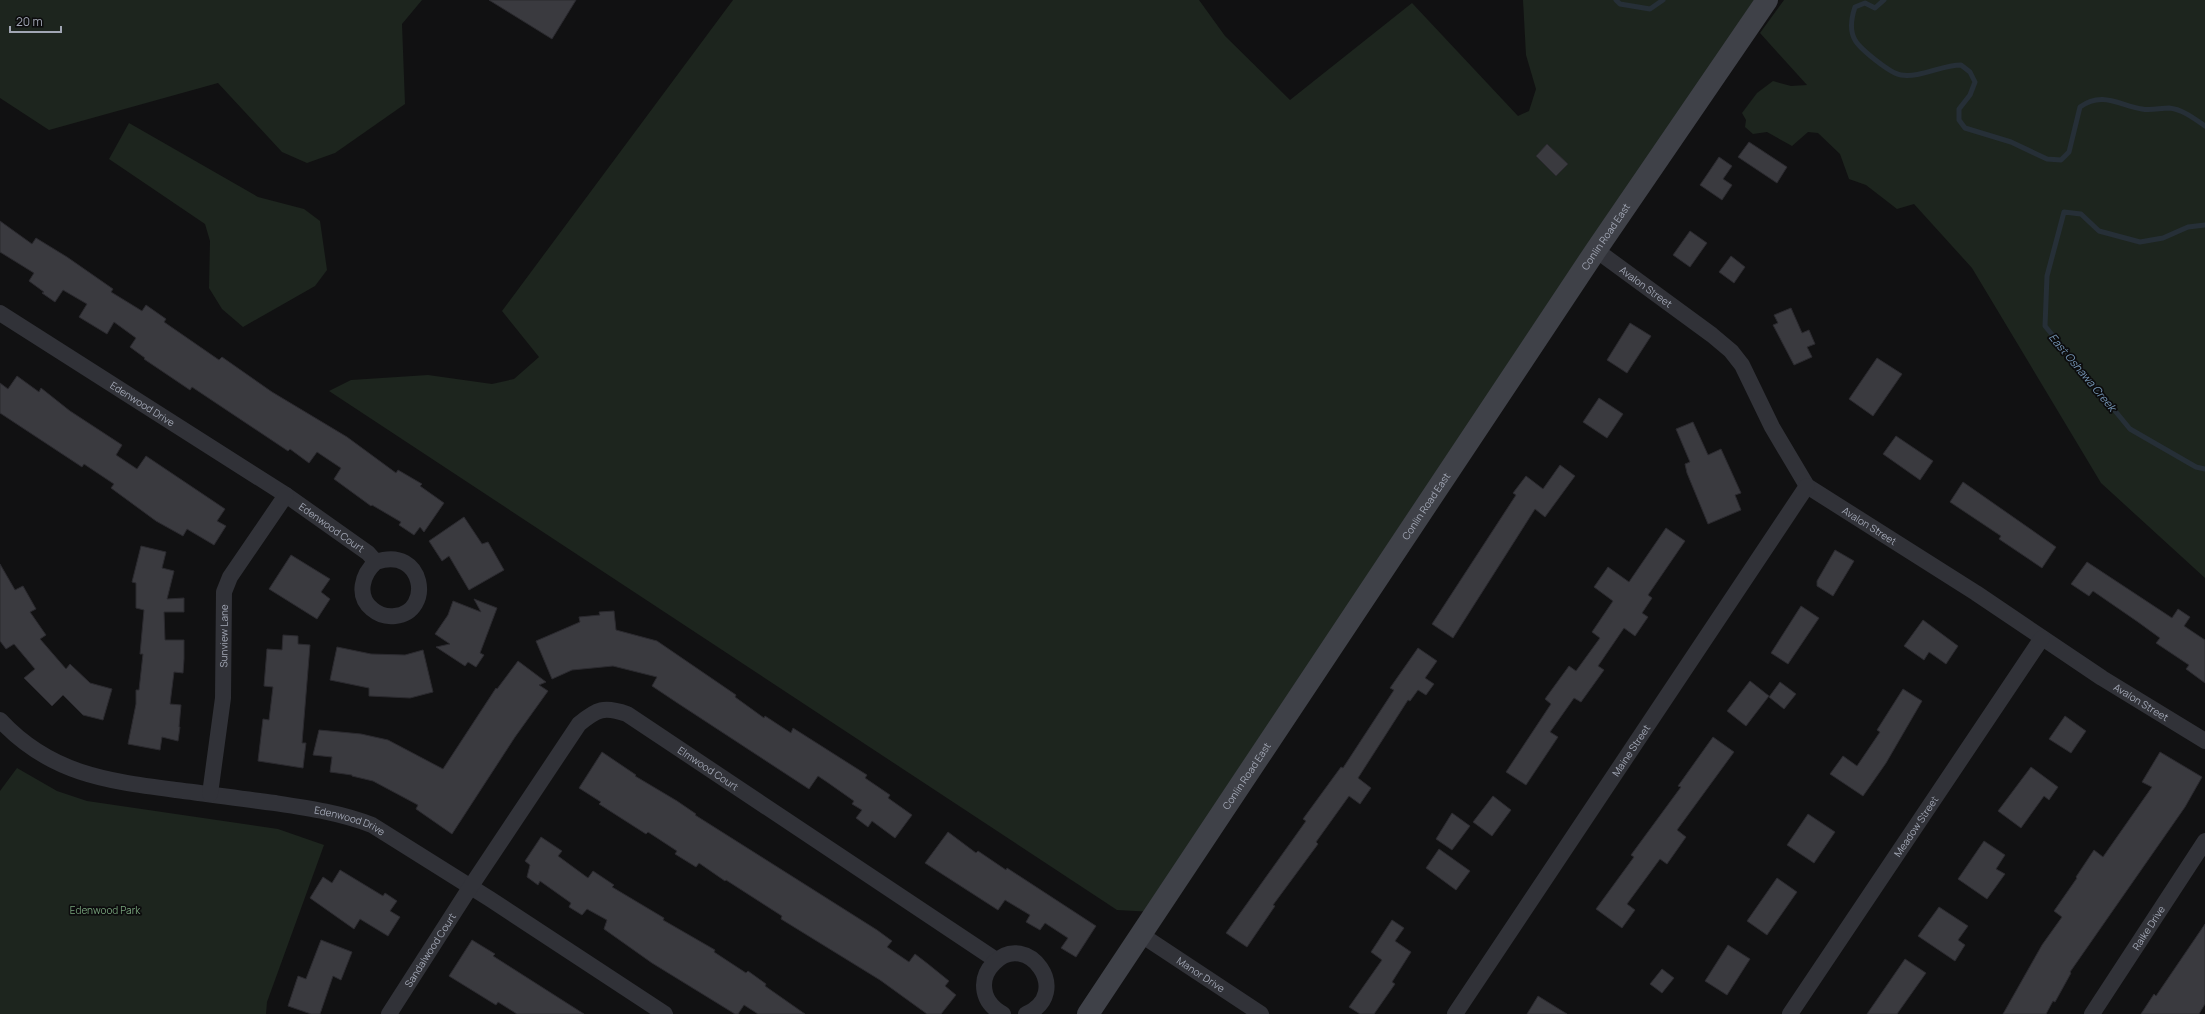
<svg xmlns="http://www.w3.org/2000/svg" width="2205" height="1014" viewBox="0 0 2205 1014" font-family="Manrope,sans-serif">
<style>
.green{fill:#1d251e}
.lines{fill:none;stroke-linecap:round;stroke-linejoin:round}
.stream{stroke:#262f37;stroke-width:5}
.building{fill:#3a3a3f;stroke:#2b2a2f}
.street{stroke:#313238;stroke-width:16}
.secondary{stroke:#3f4148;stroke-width:22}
.labels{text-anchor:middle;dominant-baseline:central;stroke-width:3.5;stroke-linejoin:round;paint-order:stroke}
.street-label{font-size:10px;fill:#a1a6b4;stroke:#0c0c0d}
.park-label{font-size:10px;fill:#76a17a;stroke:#0c0c0d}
.water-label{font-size:11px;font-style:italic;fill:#7494b3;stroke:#0c0c0d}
</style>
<rect width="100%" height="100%" fill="#111112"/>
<path class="green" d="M0 0H422L402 24 405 104 335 153 307 163 282 152 218 83 49 130 0 98Z
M733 0H1199L1225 36 1290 100 1412 3 1518 116 1529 111 1536 89 1526 55 1523 0H1754L1153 912 1117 910 329 391 351 380 428 375 492 384 514 379 539 357 502 311Z
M1784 0H2205V578L2101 483 1972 268 1914 204 1897 209 1866 185 1849 179 1840 154 1818 133 1808 132 1792 146 1767 132 1753 134 1745 127 1746 120 1742 113 1757 93 1773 81 1791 86 1807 85 1760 33Z
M129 123 258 197 304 209 320 221 327 270 315 286 243 327 222 309 209 288 210 241 205 224 109 159Z
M17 768 57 791 87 801 278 829 324 845 267 1002 266 1014H0V791Z"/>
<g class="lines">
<path class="stream" d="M1616 0 1620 4 1650 9 1663 0
M1884 0 1875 8 1865 3 1855 7C1852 16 1849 30 1855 40 1860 49 1891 74 1901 75 1920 78 1942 65 1961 65L1970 72 1975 82 1970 95 1959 109V120L1965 128 2011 142 2047 159 2061 160 2069 152 2080 107C2102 91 2119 105 2142 109 2151 111 2160 108 2169 108 2182 109 2195 119 2205 126
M2205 225 2188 227 2163 238 2140 242 2099 231 2081 214 2064 212 2047 276 2045 326 2130 429 2196 467 2205 469"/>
</g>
<path class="building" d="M489 0H576L552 39Z
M1749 142 1787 167 1777 183 1738 157Z
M1547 144 1568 164 1556 176 1536 156Z
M1719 157 1732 166 1723 179 1732 185 1722 200 1700 185Z
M0 221 32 244 36 238 67 257 113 289 111 292 142 311 146 305 166 319 164 322 219 360 222 357 272 392 347 437 396 473 398 470 422 484 420 486 444 503 424 532 420 527 414 535 399 525 401 522 372 505 371 506 334 479 341 468 317 452 309 463 290 449 288 451 192 387 190 390 144 359 145 358 130 347 136 338 114 322 107 334 79 317 87 304 63 290 55 302 42 293 44 292 29 281 34 273 0 252Z
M1690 231 1707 243 1690 267 1673 255Z
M1731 256 1745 267 1734 283 1719 272Z
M1791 308 1802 333 1809 330 1815 344 1807 347 1812 357 1794 365 1773 325 1778 323 1774 315Z
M1630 323 1651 336 1627 373 1607 360Z
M1877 358 1902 374 1873 416 1849 399Z
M17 376 39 392 41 388 70 411 122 445 116 455 137 469 146 456 225 509 217 521 226 526 214 545 187 529 183 536 156 521 111 488 114 484 84 464 82 467 0 413V383L8 389Z
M1599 398 1623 414 1607 438 1583 422Z
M1693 422 1708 455 1721 449 1741 493 1735 495 1741 510 1708 524 1687 473 1685 464 1690 462 1676 429Z
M1896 436 1933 461 1920 480 1883 454Z
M1560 465 1575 476 1545 517 1535 509 1453 638 1432 624 1516 495 1513 493 1526 476 1543 489Z
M1963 482 2056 547 2042 568 1999 539 2001 536 1950 502Z
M464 517 482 544 488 542 504 570 469 590 449 556 442 561 429 541Z
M1666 528 1685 541 1648 595 1652 598 1642 613 1648 617 1635 636 1624 628 1598 666 1604 670 1581 702 1574 698 1550 732 1558 737 1526 785 1506 772 1551 704 1545 699 1569 666 1576 671 1600 638 1592 632 1613 601 1594 587 1608 567 1629 582Z
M141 546 166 552 162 568 174 571 167 599 184 598V612H164L165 640H184V659L183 673 174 672 170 704 181 705 179 727H180L178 741 162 737 160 750 128 744 136 704V690H139L143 654H140L144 610 136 608V583L132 582Z
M1835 550 1854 561 1833 596 1817 586V581Z
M291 555 330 579 321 592 330 599 317 619 269 589Z
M2087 562 2172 618 2178 609 2190 617 2184 626 2205 640V683L2186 669 2189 665 2156 643 2160 638 2138 622 2093 591 2089 596 2071 584Z
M0 564 15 590 23 586 36 609 30 612 46 635 40 639 66 669 70 664 90 683 112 689 103 720 83 715 63 695 52 706 24 678 35 669 14 644 6 649 0 641Z
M474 599 497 608 480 653 484 655 476 667 468 662 465 666 436 647 450 644 435 634 448 615 453 601 481 612Z
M1801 606 1819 618 1788 664 1771 653Z
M614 611 616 630 657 641 736 695 735 697 764 718 765 716 791 733 793 728 867 775 865 778 890 795 888 798 912 815 895 838 872 821 868 827 856 818 862 810 852 804 854 801 827 782 818 776 809 789 679 704 652 686 657 677 613 666 572 670 552 679 536 641 580 622 579 617 600 615 599 612Z
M1923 620 1958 646 1946 664 1929 652 1924 660 1904 646Z
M283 635 298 636V644L310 645 302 743H306L303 768 258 761 263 719 269 720 273 687 264 686 267 649 282 650Z
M337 647 371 654 405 655 423 650 433 692 410 698 369 696V688L330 680Z
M1418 648 1437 661 1425 678 1434 684 1426 695 1418 690 1410 701 1408 700 1358 778 1371 788 1360 804 1349 796 1316 842 1318 844 1273 905 1275 906 1247 947 1226 933 1306 821 1303 819 1341 767 1343 768 1394 690 1390 688Z
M518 661 546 682 539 685 548 691 515 737 452 834 416 809 418 805 373 781 352 776V775L330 772 332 757 313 755 319 730 361 734 388 740 443 769 496 688 497 689Z
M1750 681 1769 696 1746 726 1727 711Z
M1780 682 1796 694 1784 709 1769 697Z
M1903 689 1922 701 1886 763 1863 796 1830 774 1843 756 1857 766 1880 732 1877 730Z
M2065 716 2086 731 2071 753 2049 739Z
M1713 737 1734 752 1677 830 1686 837 1667 864 1660 859 1627 904 1635 910 1622 928 1596 909 1634 857 1631 855 1681 787 1678 786Z
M602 752 636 775 635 776 677 801 696 814 695 815 877 930 892 941 887 947 909 962 915 954 928 964 949 981 945 986 956 995 941 1014H927L880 980 781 919 782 916 726 880 725 881 699 863 696 867 675 854 677 851 648 832 646 834 599 804 601 802 579 788Z
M2160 752 2202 777 2185 807 2070 972 2071 973 2055 1002 2053 1001 2046 1014H2003L2042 945 2062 917 2054 911 2077 878 2076 877 2094 850 2103 857 2152 787 2142 782Z
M2031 767 2058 787 2049 800 2044 796 2021 828 1998 811Z
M1493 796 1511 810 1492 836 1473 822Z
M1452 813 1470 826 1452 850 1436 839Z
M1808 814 1835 832 1814 863 1787 845Z
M948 832 976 853 978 851 1006 870 1007 868 1096 926 1076 957 1061 948 1068 938 1045 923 1040 930 1026 922 1030 915 1005 900 998 910 925 863Z
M541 837 562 851 558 856 588 878 593 871 614 885 612 887 664 918 663 920 715 950 714 952 746 973 748 971 766 984 765 986 805 1014H758L744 1005 738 1014H735L652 963 604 929 607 920 587 909 582 915 569 907 571 903 540 881 538 885 527 877 530 865 525 861Z
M1984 841 2005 855 1996 869 2005 874 1987 899 1958 879Z
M1439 849 1470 871 1456 890 1426 868Z
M340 870 383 896 385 893 397 901 390 911 400 917 388 936 360 919 354 929 310 898 323 877 332 883Z
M1777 878 1797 892 1767 935 1747 921Z
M1939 907 1968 926 1958 940 1965 945 1955 961 1918 936Z
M1392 920 1404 928 1395 941 1411 952 1392 982 1395 984 1374 1014H1360L1349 1007 1382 960 1371 952Z
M2205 924V1004L2199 1014H2141L2154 994 2156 996Z
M321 940 352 952 341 980 333 976 320 1014H311L288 1006 298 976 306 979Z
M472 940 495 954 493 956 584 1014H517L498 1002 496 1005 449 976Z
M1728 945 1750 959 1727 995 1705 981Z
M1905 959 1926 973 1897 1014H1867Z
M1662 969 1674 978 1662 993 1650 984Z
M1538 996 1567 1014H1527Z"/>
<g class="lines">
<g class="street">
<path id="s1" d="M1596 250 1712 335 1731 351 1742 365 1772 427 1807 486 1976 593 2102 678 2205 741"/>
<path id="s2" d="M0 313 286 495 368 553 376 562C362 574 356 596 372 609 379 615 387 617 395 616 434 612 424 545 376 562"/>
<path id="s3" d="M0 720C50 774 107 781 176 790 209 794 242 799 275 803 308 808 342 813 372 825L490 899 665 1014"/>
<path id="s4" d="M210 794 223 698 224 592 230 577 286 495"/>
<path id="s5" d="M1140 934 1261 1014"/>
<path id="s6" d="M389 1014 471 886 579 724C597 709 604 706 627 714L996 960"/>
<path d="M1003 1014C992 1008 984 999 984 985 984 977 988 969 994 963 1027 929 1074 993 1026 1014"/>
<path id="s7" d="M1455 1014 1807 486"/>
<path id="s8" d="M1790 1014 2042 638"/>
<path id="s9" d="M2092 1014 2205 841"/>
</g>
<path class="secondary" id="s10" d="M1088 1014 1596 250 1767 0"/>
</g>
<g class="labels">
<g class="street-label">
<text stroke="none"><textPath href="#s10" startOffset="934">Conlin Road East</textPath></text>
<text stroke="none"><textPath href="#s1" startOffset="62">Avalon Street</textPath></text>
<text stroke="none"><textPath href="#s2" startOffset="169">Edenwood Drive</textPath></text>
<text stroke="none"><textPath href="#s10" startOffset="610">Conlin Road East</textPath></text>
<text stroke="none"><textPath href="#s2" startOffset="395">Edenwood Court</textPath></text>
<text stroke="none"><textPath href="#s1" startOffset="398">Avalon Street</textPath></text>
<text stroke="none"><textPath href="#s4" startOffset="159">Sunview Lane</textPath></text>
<text stroke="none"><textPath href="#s1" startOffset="722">Avalon Street</textPath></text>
<text stroke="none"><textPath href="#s7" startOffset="317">Maine Street</textPath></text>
<text stroke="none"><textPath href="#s6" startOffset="497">Elmwood Court</textPath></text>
<text stroke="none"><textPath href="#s10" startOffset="286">Conlin Road East</textPath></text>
<text stroke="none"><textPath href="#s3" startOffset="371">Edenwood Drive</textPath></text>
<text stroke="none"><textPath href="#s8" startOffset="226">Meadow Street</textPath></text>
<text stroke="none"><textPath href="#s9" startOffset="103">Raike Drive</textPath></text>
<text stroke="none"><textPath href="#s6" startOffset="76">Sandalwood Court</textPath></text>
<text stroke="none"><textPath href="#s5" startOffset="73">Manor Drive</textPath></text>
</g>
<g class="park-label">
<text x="105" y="910">Edenwood Park</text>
</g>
<g class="water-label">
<text transform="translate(2083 372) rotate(50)">East Oshawa Creek</text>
</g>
</g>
<path d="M10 26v6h51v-6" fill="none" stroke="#a1a6b4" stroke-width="2"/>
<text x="16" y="26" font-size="12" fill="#a1a6b4" stroke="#0c0c0d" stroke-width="3" paint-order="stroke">20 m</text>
</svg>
